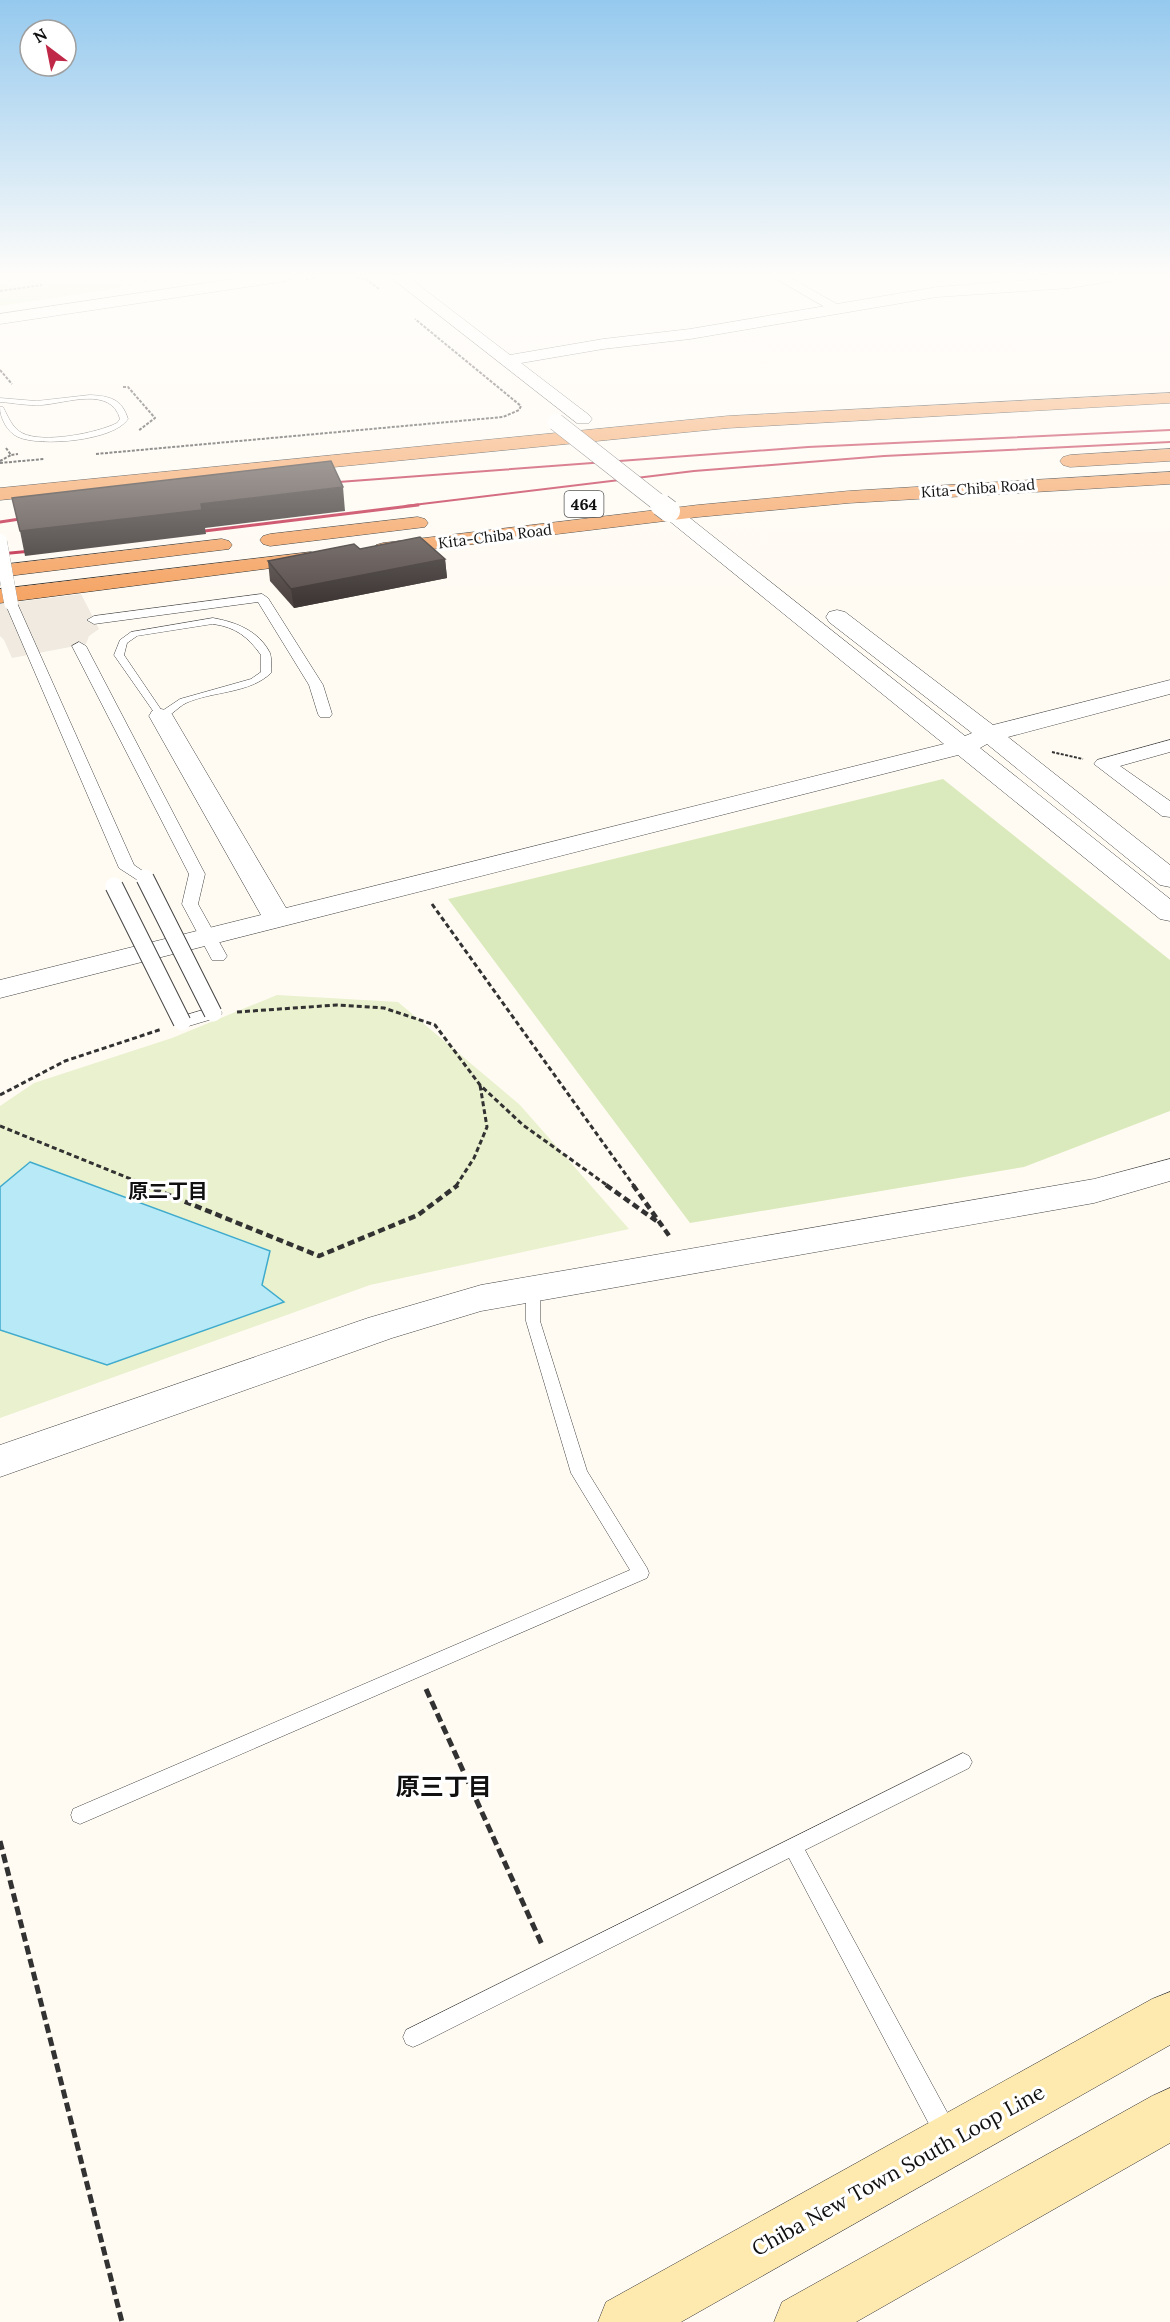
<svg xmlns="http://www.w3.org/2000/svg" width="1170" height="2322" viewBox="0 0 1170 2322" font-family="Lora,'Noto Sans JP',serif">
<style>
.green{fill:#dbeabc}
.pitch{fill:#eaf1ce}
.plaza{fill:#f0eae1}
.water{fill:#b8e9f6;stroke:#3fabcd;stroke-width:1.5}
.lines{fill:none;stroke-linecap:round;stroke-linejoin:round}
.service-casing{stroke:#434343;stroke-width:1}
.pedestrian-casing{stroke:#434343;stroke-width:1}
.minor-casing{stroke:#434343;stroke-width:1}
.tertiary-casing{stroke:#434343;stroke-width:1}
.secondary-casing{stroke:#323232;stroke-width:1}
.trunk-casing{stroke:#212121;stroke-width:1}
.path-far3{stroke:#323232;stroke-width:2;stroke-dasharray:3 1.5;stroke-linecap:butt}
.path-far2{stroke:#323232;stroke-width:3;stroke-dasharray:5 3;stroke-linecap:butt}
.path-far1{stroke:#323232;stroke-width:4.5;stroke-dasharray:7 4;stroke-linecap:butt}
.path{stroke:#323232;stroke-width:5;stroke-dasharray:9 4.5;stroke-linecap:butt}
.service{fill:#fff;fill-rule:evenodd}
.pedestrian{fill:#fff;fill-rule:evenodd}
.minor{fill:#fff;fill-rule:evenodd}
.tertiary{fill:#fff;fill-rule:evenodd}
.secondary{fill:#fee9af;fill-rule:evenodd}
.trunk{fill:#f5a464;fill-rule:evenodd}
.rail-far1{stroke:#c02847;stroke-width:2}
.rail{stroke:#c02847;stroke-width:3}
.pedestrian-bridge-far1-casing{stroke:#434343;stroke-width:14;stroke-linecap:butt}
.pedestrian-bridge-casing{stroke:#434343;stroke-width:19;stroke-linecap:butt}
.tertiary-bridge-far1-casing{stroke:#434343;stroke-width:18;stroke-linecap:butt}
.tertiary-bridge-casing{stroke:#434343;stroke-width:23;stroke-linecap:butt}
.pedestrian-bridge-far1{stroke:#fff;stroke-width:14}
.pedestrian-bridge{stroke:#fff;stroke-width:17}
.tertiary-bridge-far1{stroke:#fff;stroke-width:17}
.tertiary-bridge{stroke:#fff;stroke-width:22}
.wall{fill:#4d4441}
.shaded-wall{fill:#3e3735}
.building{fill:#594f4c;stroke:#3e3735;stroke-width:1.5}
.labels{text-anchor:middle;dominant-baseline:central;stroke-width:6;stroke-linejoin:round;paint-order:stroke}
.far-street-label{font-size:15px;fill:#101010;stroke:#fff}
.shield{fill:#fff;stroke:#585858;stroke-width:1.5}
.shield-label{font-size:16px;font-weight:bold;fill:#101010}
.neighbourhood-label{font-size:20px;font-weight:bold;fill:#101010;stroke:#fff}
.near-street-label{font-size:21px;fill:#101010;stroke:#fff}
.near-neighbourhood-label{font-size:24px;font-weight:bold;fill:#101010;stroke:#fff}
</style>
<rect width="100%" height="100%" fill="#fffbf3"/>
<path class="green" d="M0 276H200L0 306Z
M943 779 1170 960V1111L1024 1167 690 1223 448 899Z"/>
<path class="pitch" d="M277 995 398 1002 520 1105 629 1229 370 1285 0 1418V1106L34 1083 172 1038Z"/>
<path class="plaza" d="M81 594 99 629 89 636 86 644 12 658 4 640 0 636V604Z"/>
<path class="water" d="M30 1162 270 1251 262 1285 284 1302 107 1365 0 1330V1187Z"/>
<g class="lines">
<g class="service-casing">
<path id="service" d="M90 395C110 396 122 399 128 419 114 441 40 447 18 437 7 432 0 418 0 407H3C8 416 12 428 22 433 43 444 97 433 117 423L120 419C111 386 67 403 42 405 28 406 14 403 0 402V398L36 401Z
M213 618C236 622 259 631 270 653 272 659 271 667 271 673 249 694 212 691 186 703 176 708 169 720 158 718L114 655 120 640 131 632ZM213 624C236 627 248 637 261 655V672L251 679 180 699 162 711 124 655 127 643 137 636Z
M533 1285 538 1286 540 1290V1321L587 1471 647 1568 649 1573 647 1578 87 1821 80 1824 73 1821 71 1815 73 1809 630 1570 571 1473 526 1321V1290L528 1286Z
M963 1753 969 1756 972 1762 969 1768 805 1850 954 2125 957 2133 954 2141 946 2144 938 2141 789 1858 420 2044 413 2047 406 2044 403 2037 406 2030Z"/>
</g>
<g class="pedestrian-casing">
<path id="pedestrian" d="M262 594 268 598 323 685 332 714 330 717H320L318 714 309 685 258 602 94 624 87 620 94 616Z
M11 599 17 603 134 865 153 878 151 881H139L119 868 5 603Z
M79 642 86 646 205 874 198 904 227 956 224 960H212L182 904 189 874 72 646Z
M213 1007 219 1009 222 1013 219 1017 182 1028 176 1026 173 1022 176 1018Z"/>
</g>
<g class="minor-casing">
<path id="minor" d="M771 276H787L844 308 842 311H832Z
M992 276H1006L1015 286 1009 290 1004 289Z
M1170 740V752L1120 766 1170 801V817L1162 816 1094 764 1097 760Z"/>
</g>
<g class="tertiary-casing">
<path id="tertiary" d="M253 276H294L286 281 0 324V314Z
M389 276H407L510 355 603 339 690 329 937 287 1082 276H1120L1112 281 1070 288 937 297 690 339 603 349 521 363 589 415 592 419 589 423H577Z
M669 505 676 507 965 736 972 733 829 622 826 617 829 612 837 610 845 612 993 725 1170 680V694L1008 737 1170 865V887L1160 885 987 744 980 748 1170 899V921L1160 919 958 755 0 998V980L261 915 149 716 152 711 161 709 170 711 173 716 286 908 944 744 662 515 659 511 662 507Z
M1170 1159V1181L1094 1203 481 1311 392 1338 0 1477V1445L368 1318 481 1285 1094 1179Z"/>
</g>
<g class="secondary-casing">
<path id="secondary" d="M1170 1992V2045L681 2322H598L606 2302 1152 1999Z
M1170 2088V2143L856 2322H774L782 2302 1152 2096Z"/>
</g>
<g class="trunk-casing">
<path id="trunk" d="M1170 393V403L728 428 0 500V488L728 416Z
M1170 449V461L1070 467 1063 465 1060 461 1063 457 1070 455Z
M1170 472V484L849 503 698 517 383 555 376 553 373 549 376 545 383 543 698 505 849 491Z
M418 517 425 519 428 523 425 527 270 546 263 544 260 540 263 536 270 534Z
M222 539 229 541 232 545 229 549 0 577V565Z
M311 552 318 554 322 558 318 562 0 603V589Z"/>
</g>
<path class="path-far3" d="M348 276 366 279 379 289
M306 279 324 276
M0 291 42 285
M0 370 12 384
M123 387H128L155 418 138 431
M6 448 11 455 18 454
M96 454 503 417 519 410 521 406 415 319
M0 461 11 455
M0 463 44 459
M1052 752 1083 759"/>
<path class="path-far2" d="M432 904 634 1186
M237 1012 337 1005 384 1008 435 1025 480 1085 523 1125 608 1186
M0 1095 65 1061 162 1029
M0 1126 148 1186
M456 1186 474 1158 487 1127 480 1085"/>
<path class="path-far1" d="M144 1185 319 1256 418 1215 458 1185
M606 1185 662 1225
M633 1185 670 1237"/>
<path class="path" d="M426 1689 543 1947
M0 1841 122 2322"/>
<use href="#service" class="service"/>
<use href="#pedestrian" class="pedestrian"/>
<use href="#minor" class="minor"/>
<use href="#tertiary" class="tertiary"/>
<use href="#secondary" class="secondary"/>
<use href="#trunk" class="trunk"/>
<path class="rail-far1" d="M325 483 808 447 1170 430
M405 506 694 471 884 456 1170 442"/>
<path class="rail" d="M0 522 33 517
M188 533 418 505
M0 554 42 550"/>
<g class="pedestrian-bridge-far1-casing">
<path id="pedestrian-bridge-far1" d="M0 541 11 603"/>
</g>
<g class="pedestrian-bridge-casing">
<path id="pedestrian-bridge" d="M145 878 213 1013
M114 886 182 1022"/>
</g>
<g class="tertiary-bridge-far1-casing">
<path id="tertiary-bridge-far1" d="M556 422 663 506"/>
</g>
<g class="tertiary-bridge-casing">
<path id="tertiary-bridge" d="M661 505 669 511"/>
</g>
<use href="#pedestrian-bridge-far1" class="pedestrian-bridge-far1"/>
<use href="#pedestrian-bridge" class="pedestrian-bridge"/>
<use href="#tertiary-bridge-far1" class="tertiary-bridge-far1"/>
<use href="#tertiary-bridge" class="tertiary-bridge"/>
</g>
<path class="wall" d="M360 549 445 559 447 578 294 608 270 581 268 561Z"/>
<path class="shaded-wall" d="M343 487 345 511 205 528 206 534 25 556 20 531 201 504Z
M445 559 447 578 294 608 291 589Z"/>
<path class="building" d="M331 461 343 487 201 504 202 510 20 531 12 498Z
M420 537 445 559 291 589 268 561 354 544 360 549Z"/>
<linearGradient id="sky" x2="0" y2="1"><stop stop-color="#95c9ee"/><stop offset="0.46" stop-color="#fffdfa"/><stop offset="1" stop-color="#fffdfa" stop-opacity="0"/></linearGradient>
<rect width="1170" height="601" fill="url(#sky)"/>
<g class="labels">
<g class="far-street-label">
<text transform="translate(978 488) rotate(-4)">Kita-Chiba Road</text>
<text transform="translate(495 536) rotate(-7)">Kita-Chiba Road</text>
</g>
<rect class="shield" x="564.5" y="491" width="39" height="26" rx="4.5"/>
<g class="shield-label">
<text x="584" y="504">464</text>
</g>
<g class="neighbourhood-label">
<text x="168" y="1190">原二丁目</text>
</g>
<g class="near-street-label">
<text transform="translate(898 2170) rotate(-29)">Chiba New Town South Loop Line</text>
</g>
<g class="near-neighbourhood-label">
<text x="444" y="1786">原三丁目</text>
</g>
</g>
<g transform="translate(48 48) rotate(328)"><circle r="28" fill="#ffffff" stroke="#9f9f9f" stroke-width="1.5"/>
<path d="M0-4.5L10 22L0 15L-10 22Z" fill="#c02847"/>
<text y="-9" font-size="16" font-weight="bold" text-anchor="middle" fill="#101010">N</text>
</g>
</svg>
